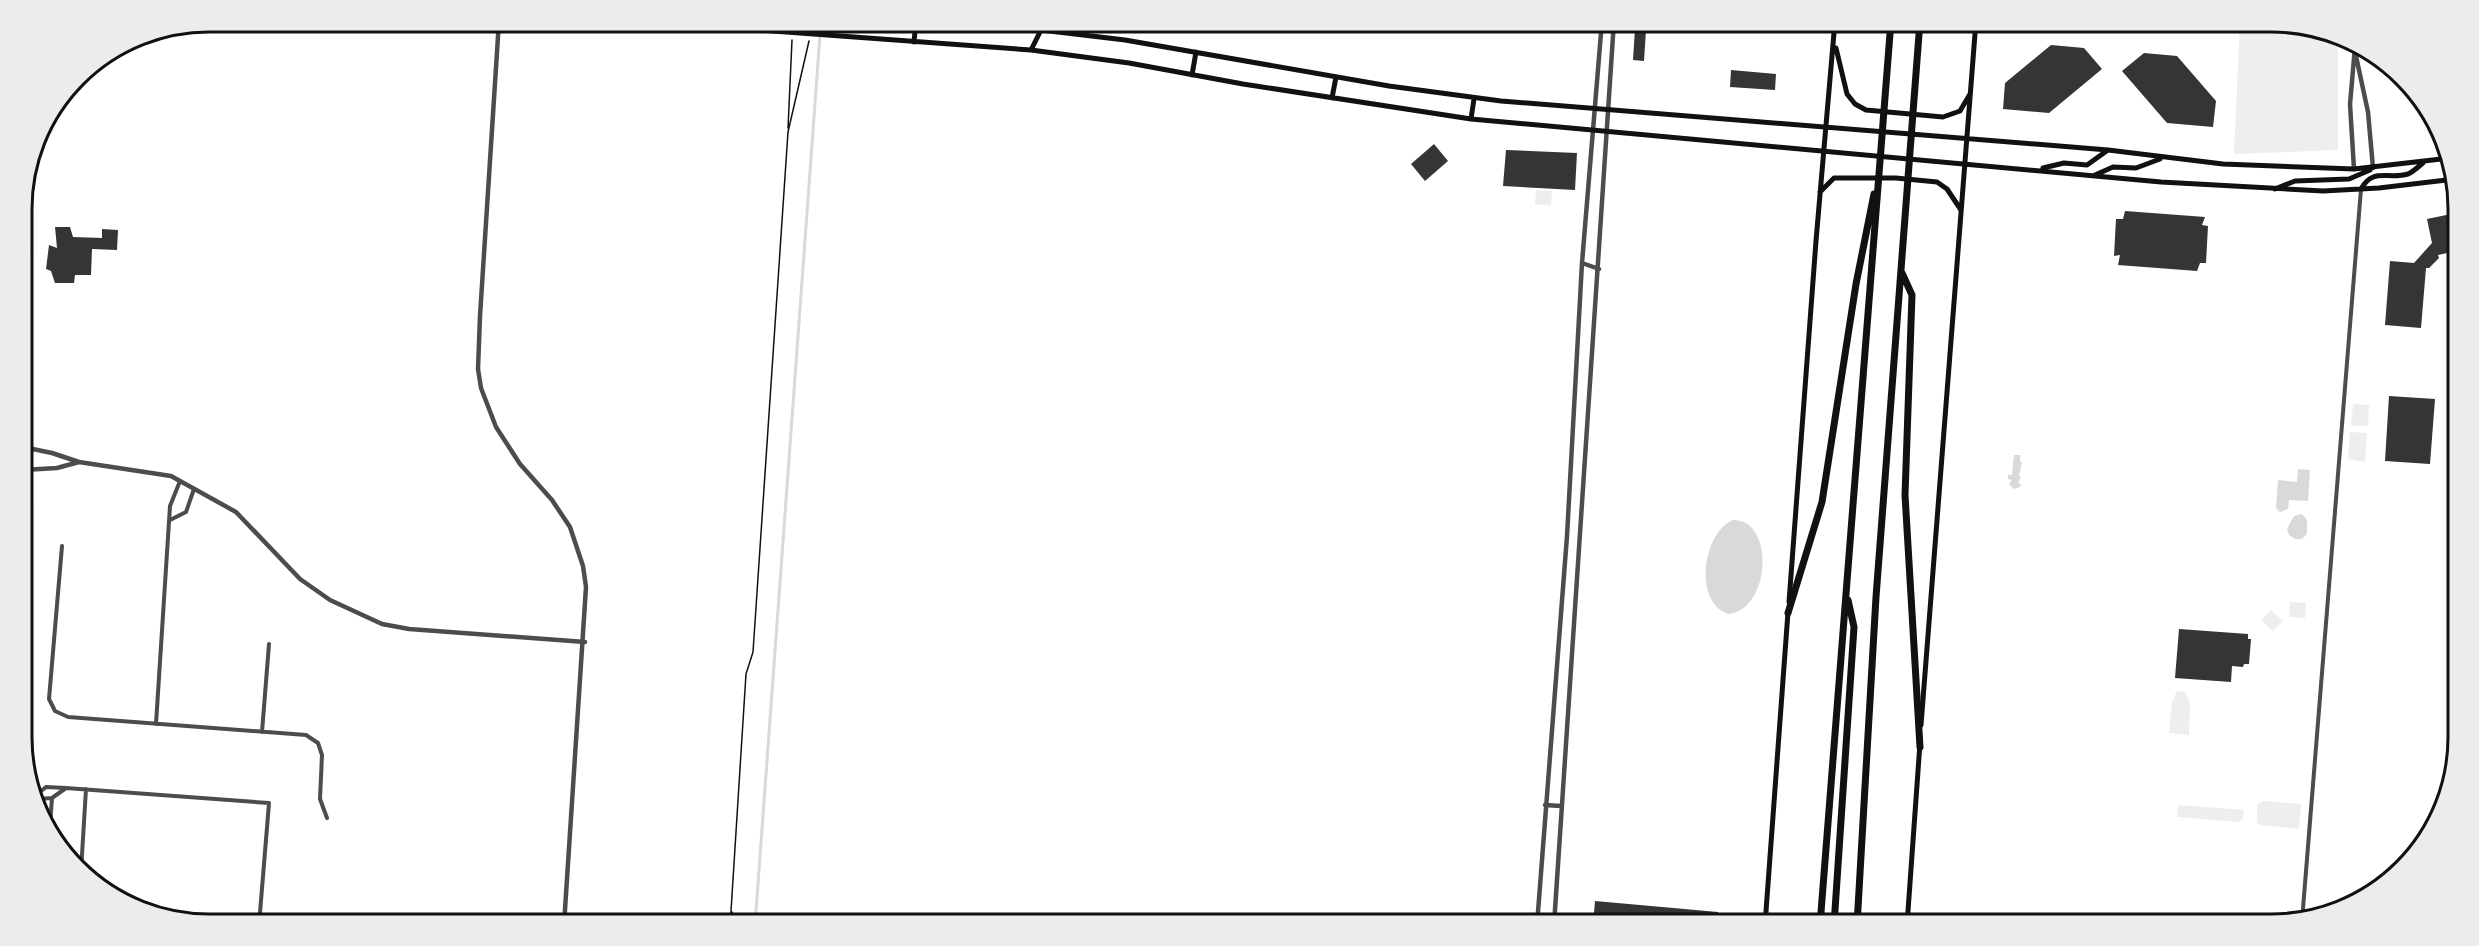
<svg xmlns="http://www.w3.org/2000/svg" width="2479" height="946" viewBox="0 0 2479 946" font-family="'Roboto Condensed',sans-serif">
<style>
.green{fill:#eee}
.water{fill:#d9d9d9}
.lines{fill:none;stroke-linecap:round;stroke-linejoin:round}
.stream{stroke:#d9d9d9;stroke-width:3}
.building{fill:#353535}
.path{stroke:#111;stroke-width:1.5}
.minor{stroke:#4c4c4c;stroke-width:4}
.tertiary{stroke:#4c4c4c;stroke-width:4.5}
.secondary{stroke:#111;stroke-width:5}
.motorway{stroke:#111;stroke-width:7}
.rim{fill:none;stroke:#111;stroke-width:3}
</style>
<rect width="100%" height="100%" fill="#fff"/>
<path class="green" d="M2240 21H2271L2331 31 2338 35V150L2234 154Z
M1536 190 1552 191 1551 206 1535 204Z
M2353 404 2369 405 2368 426H2351Z
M2350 432 2367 433 2365 462 2348 459Z
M2290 602 2306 603 2305 618 2289 617Z
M2271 610 2283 621 2273 631 2261 620Z
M2177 691 2185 692 2190 703 2189 735 2169 733 2172 702Z
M2264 801 2301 804 2299 829 2260 825 2257 822V805Z
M2178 805 2244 810 2243 818 2239 822 2177 817Z"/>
<path class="water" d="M2014 455H2020V462H2022L2019 476H2021L2018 483 2021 484 2020 487 2014 489 2009 484 2012 480 2008 479V475H2012Z
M2298 469 2310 470 2308 501 2289 500 2288 509 2280 512 2276 508 2278 480 2297 482Z
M2302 514 2307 520V534L2302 539H2295L2289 535 2287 529 2294 516Z
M1733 520C1775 519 1771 609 1729 614 1693 604 1702 533 1733 520Z"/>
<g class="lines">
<path class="stream" d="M755 925 821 21"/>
</g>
<path class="building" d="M1635 29 1646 30 1644 61 1633 60Z
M2051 45 2084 48 2102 69 2049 113 2003 109 2005 83Z
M2144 53 2177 56 2216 101 2213 127 2167 123 2122 71Z
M1731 70 1776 74 1775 90 1730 87Z
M1434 144 1448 161 1425 181 1411 164Z
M1506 150 1577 153 1575 190 1503 186Z
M2125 211 2205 217 2202 225 2208 226 2206 263H2200L2197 271 2118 265 2120 255 2114 256 2116 219H2123Z
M2456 213 2457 251 2438 255 2439 258 2429 268H2426L2421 328 2385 325 2390 261 2414 263 2432 243 2427 219Z
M55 227H70L73 237 102 238V229L118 230 117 250 92 249 91 275H75L74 283H55L51 271 46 269 49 245 57 248Z
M2389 396 2435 399 2430 464 2385 461Z
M2179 629 2248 634V639H2251L2249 664H2244L2243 667 2232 666 2231 682 2175 678Z
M1595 901 1718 912 1720 925H1593Z"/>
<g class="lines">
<path class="path" d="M788 128 792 40
M729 925 731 912
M736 925 734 915 731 911 746 674 753 652 788 132 809 41"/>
<path class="minor" d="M170 520 186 512 194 489
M62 546 49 699 55 711 68 717 306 735 318 743 322 755 320 799 327 818
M156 724 170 506 180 481
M262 732 269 644
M35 796 46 787 66 788
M37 799 52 798 66 788 269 803 259 925
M50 825 52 798
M81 871 86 789
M2302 921 2361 189"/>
<path class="tertiary" d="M499 21 480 316 478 369 481 388 496 427 520 464 552 500 570 527 583 566 586 587 564 925
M2356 56 2368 112 2373 168
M2354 169 2350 104 2355 47
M1582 263 1599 269
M23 447 52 453 79 462 171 476 236 512 300 579 330 600 382 624 409 629 585 642
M23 470 57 468 79 462
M1545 805 1561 806
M1537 925 1567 536 1582 263 1602 21
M1554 925 1614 21"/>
<path class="secondary" d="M638 21 1031 50 1129 63 1243 84 1471 119 2161 182 2323 191 2379 188 2455 179
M939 21 1041 30 1125 40 1389 86 1501 101 2108 150 2223 164 2354 169 2450 158
M914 42 916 21
M1836 48 1847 94 1855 104 1866 110 1943 117 1960 111 1970 94
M1031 50 1041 30
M1192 75 1196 52
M1332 98 1336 77
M1471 119 1474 99
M2043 168 2064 163 2087 165 2108 150
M2095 175 2113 167 2136 168 2160 159
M2275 189 2295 181 2349 179 2370 170
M2361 189C2373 167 2388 180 2408 174 2413 172 2419 166 2423 163
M1820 192 1834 178H1896L1937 182 1947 189 1961 210
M1789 602 1816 241 1835 21
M1921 725 1976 21
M1765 925 1788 612
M1907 925 1920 743"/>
<path class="motorway" d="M1902 273 1912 295 1905 495 1920 747
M1788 613 1822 502 1856 284 1874 194
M1820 925 1891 21
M1834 925 1854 627 1848 600
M1857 925 1876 597 1920 21"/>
</g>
<path d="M0 0H2479V946H0ZM209 32H2271A177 177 0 0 1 2448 209V737A177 177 0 0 1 2271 914H209A177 177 0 0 1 32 737V209A177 177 0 0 1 209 32Z" fill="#ececec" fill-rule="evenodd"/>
<path class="rim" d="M209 32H2271A177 177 0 0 1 2448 209V737A177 177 0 0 1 2271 914H209A177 177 0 0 1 32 737V209A177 177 0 0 1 209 32Z"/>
</svg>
